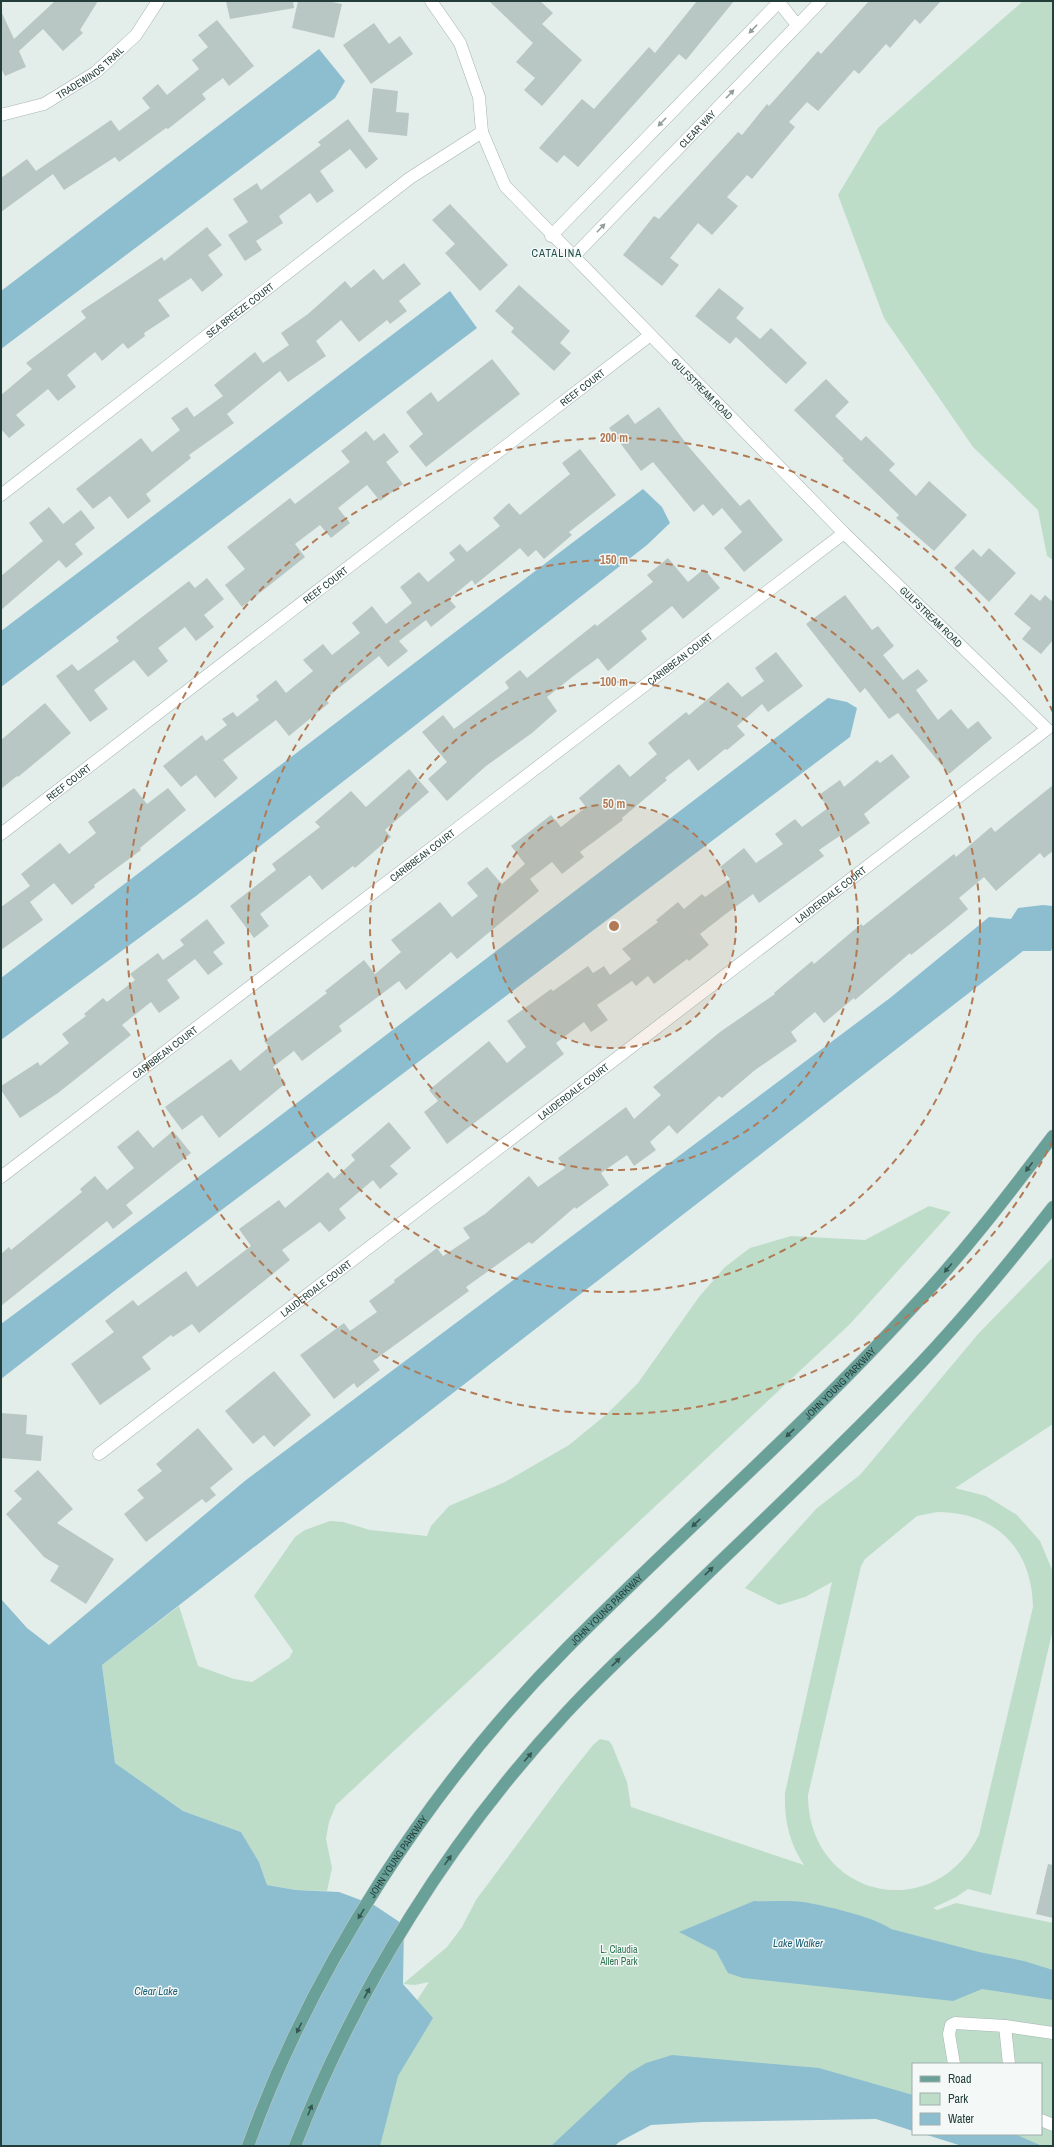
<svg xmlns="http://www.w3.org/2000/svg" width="1054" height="2147" viewBox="0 0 1054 2147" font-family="'Archivo Narrow',sans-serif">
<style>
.green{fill:#bdddc9;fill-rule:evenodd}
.water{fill:#8dbed0}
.building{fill:#b8c7c3}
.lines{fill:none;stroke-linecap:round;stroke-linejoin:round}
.minor-casing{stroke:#a6b5b2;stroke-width:13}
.major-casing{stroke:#c1c9c8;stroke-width:13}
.minor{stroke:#fff;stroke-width:12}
.major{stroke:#69a199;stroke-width:12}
.oneway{fill:#919e9c}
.oneway2{fill:#345752}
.ring{fill:none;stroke:#b27a54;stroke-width:2;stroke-dasharray:7 5}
.labels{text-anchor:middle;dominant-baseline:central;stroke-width:3;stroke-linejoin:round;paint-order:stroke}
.street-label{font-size:10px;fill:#233e3a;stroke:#f4f9f7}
.park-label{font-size:10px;fill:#2e7451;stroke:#f4f9f7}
.neighbourhood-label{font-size:11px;letter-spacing:1px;fill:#1f4f49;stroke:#f4f9f7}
.water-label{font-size:11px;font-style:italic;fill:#1e5f78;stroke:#f4f9f7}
.centre{fill:#b27a54;stroke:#f4f9f7;stroke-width:2}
.ring-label{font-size:12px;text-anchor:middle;font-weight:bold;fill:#b27a54;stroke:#f4f9f7;stroke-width:3;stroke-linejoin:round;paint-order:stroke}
</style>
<rect width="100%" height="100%" fill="#e3edea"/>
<path class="green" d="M1023 1H1053V560L1047 556 1038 510 973 447 884 318 838 195 878 128Z
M929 1206 951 1212 850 1324 336 1805 329 1822 326 1839 332 1868 327 1891 296 1890 267 1885 259 1862 241 1832 183 1811 115 1763 102 1665 179 1606 198 1666 234 1679 252 1682 289 1658 293 1651 254 1596 295 1537 305 1530 330 1521 343 1522 370 1530 427 1536 431 1526 449 1506 505 1482 569 1445 607 1414 638 1383 699 1297 725 1267 750 1248 791 1236 865 1240Z
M1053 1257V1424L955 1488 986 1496 1017 1515 1040 1541 1053 1572V1629L991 1895 968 1889 956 1897 933 1908 937 1910 956 1903 1053 1923V2146H984L953 2134H1041V2064H913V2119L630 2098 587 2146H379L410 2011 429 1982 415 1985 403 1984 447 1947 462 1927 476 1900 562 1784 593 1745 600 1739 609 1741 612 1745 627 1782 631 1807 804 1865C789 1843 784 1819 785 1793L832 1582 805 1597 779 1605 745 1588 817 1508 860 1475 979 1333ZM937 1512C995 1512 1032 1548 1033 1607L979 1835C933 1927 808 1897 808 1795L861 1566 865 1559 917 1516Z"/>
<path class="water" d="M319 49 345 81 335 98 1 349V291Z
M450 291 477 328 1 687V631Z
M643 489 662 507 670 523 647 545 196 896 1 1040V978Z
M828 698 847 702 857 708 850 737 118 1288 1 1379V1324L268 1125Z
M1043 905 1053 906V946L1051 951H1023L102 1665 115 1763 183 1811 241 1832 259 1862 267 1885 296 1890 339 1892 374 1905 404 1925 403 1984 433 2018 398 2076 380 2146H1V1599L27 1628 49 1645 246 1480 890 998 989 917 1011 919 1018 908Z
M754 1901C770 1902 787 1900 803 1902 826 1906 872 1916 891 1929L979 1952 1024 1961 1053 1970V2000L982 1989 953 2001 743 1978 728 1973 716 1951 679 1932Z
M672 2055 819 2068 913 2095V2131L876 2119 703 2122 651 2125 619 2142 615 2146H551L629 2073 646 2063Z
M924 2134H1015L1042 2146H962Z"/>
<path class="building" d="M55 1H98L80 30 83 33 63 51 43 29 19 51 26 67 5 76 1 68V11L14 39Z
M226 1H293L294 8 230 19Z
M298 1H327L342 4 334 38 292 28Z
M489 1H540L553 13 542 24 582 60 542 106 524 90 535 78 516 62 533 43Z
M697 1H734L686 60 679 54 578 167 564 155 557 163 539 148 582 99 594 109 649 47 655 53Z
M869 1H941L920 24 915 19 890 48 886 44 859 74 854 70 818 111 807 102 789 122 795 127 752 179 747 175 727 197 738 206 712 235 698 223 670 258 679 265 662 286 623 255 654 216 659 219 738 132 742 135 767 104 769 106 818 51 821 54Z
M217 20 254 66 229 86 223 78 202 94 206 99 168 129 166 128 119 162 115 157 64 190 53 174 1 212V178L27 159 36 171 111 120 119 131 150 108 142 98 158 84 167 95 199 69 192 60 208 47 198 35Z
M374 23 389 44 400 36 413 54 371 84 343 45Z
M373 88 398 91 396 112 409 113 407 136 368 132Z
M348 119 378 159 366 169 350 149 320 171 334 191 317 203 310 193 279 216 283 223 256 241 262 250 245 261 228 235 248 222 233 199 257 183 261 190 321 145 318 142Z
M450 204 508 265 480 291 445 253 455 244 432 220Z
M207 227 222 245 208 255 223 275 202 292 191 278 158 300 170 316 144 333 145 336 128 349 123 343 102 361 95 352 67 375 76 387 58 401 48 389 16 415 25 425 9 438 1 429V395L32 369 26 363 86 318 81 311 162 257 164 261Z
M404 263 421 284 399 301 407 311 390 324 387 320 359 342 341 320 316 341 326 356 288 382 280 371 227 414 234 423 189 455 191 458 146 494 151 501 128 519 110 496 93 509 76 489 141 438 152 452 180 430 171 418 187 407 194 417 223 396 214 385 255 352 263 363 289 345 281 333 308 314 345 281 351 288 374 269 383 280Z
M519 285 570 331 560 343 571 353 554 371 511 332 514 328 495 311Z
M719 288 744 308 736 318 760 339 771 328 807 363 786 384 736 337 730 344 695 316Z
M492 359 520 394 426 467 409 446 423 434 406 412 431 392 438 402Z
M826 379 849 402 835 416 861 441 866 436 895 464 889 470 916 496 929 481 967 515 934 551 896 518 899 515 842 460 844 459 794 410Z
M659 407 688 446 740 506 749 499 783 540 744 572 724 548 742 532 722 508 713 516 703 504 694 512 653 462 641 471 609 428 628 414 635 424Z
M366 431 374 441 384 433 399 452 386 462 403 484 380 501 367 485 338 508 350 523 331 538 320 525 295 544 305 557 242 607 225 585 245 569 227 547 290 498 295 504 350 462 341 451Z
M580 449 616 495 569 532 572 535 544 559 536 550 528 557 520 548 475 585 472 580 449 599 456 607 431 627 426 620 399 641 408 651 388 667 379 656 325 699 329 703 289 736 276 720 223 760 238 778 215 798 196 775 181 787 163 766 202 735 206 741 227 725 222 719 233 712 237 717 259 700 256 696 276 680 286 693 313 671 303 660 323 644 332 655 360 633 352 623 372 606 386 624 412 603 400 587 419 572 428 582 455 560 449 553 460 544 467 552 500 526 493 518 509 503 520 515 570 474 562 463Z
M49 507 63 524 81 510 95 528 75 544 83 554 66 568 59 560 1 610V576L43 541 29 523Z
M989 548 1016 573 989 602 954 568 973 549 981 557Z
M668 558 688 582 704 569 720 588 683 619 672 606 641 631 647 639 608 671 598 658 576 674 547 697 557 711 532 733 486 766 447 801 428 779 447 762 422 732 443 715 454 729 509 688 505 682 520 670 527 678 595 624 597 626 653 582 647 575Z
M207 578 224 599 204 615 214 627 196 641 185 627 158 648 168 661 148 677 134 660 94 690 108 709 90 722 56 676 72 664 78 671 119 641 116 637 189 581 195 588Z
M1031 594 1040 601 1045 595 1053 602V640L1041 654 1022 639 1031 628 1014 614Z
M845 595 872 630 878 626 894 646 883 655 903 680 918 669 928 681 916 690 938 720 951 709 968 729 978 721 992 738 949 774 898 713 889 719 865 688 860 693 806 624Z
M776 652 803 686 768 712 762 704 737 726 745 735 727 750 725 749 698 771 689 759 665 778 667 780 622 818 623 820 580 852 584 857 562 874 552 862 530 879 539 891 457 959 451 952 406 990 399 981 339 1026 342 1031 302 1061 294 1051 273 1067 286 1083 219 1138 202 1115 182 1130 165 1107 231 1059 240 1071 269 1047 264 1041 327 993 325 991 364 960 375 974 401 952 391 940 440 902 452 917 478 896 467 883 487 867 502 884 525 864 511 846 551 815 561 827 586 807 579 798 619 764 630 777 657 754 648 743 686 712 689 715 728 682 742 697 764 681 755 668Z
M45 703 71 733 18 777 17 776 1 789V740Z
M892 754 910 777 864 814 870 823 845 841 841 835 819 850 824 856 759 903 753 894 727 913 700 934 709 945 689 961 687 959 654 984 648 976 636 986 632 981 597 1005 608 1020 591 1032 584 1022 556 1043 564 1054 447 1144 424 1112 438 1101 429 1090 489 1041 507 1063 526 1047 507 1021 551 989 553 991 588 966 593 973 604 966 610 975 631 959 622 949 658 922 656 920 678 902 684 909 702 894 705 897 730 879 720 867 744 848 756 863 783 844 775 834 795 819 802 827 828 808 819 795 840 780 844 787 877 760 880 763Z
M409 769 429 792 385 830 391 837 355 868 353 866 322 890 310 875 260 914 269 926 254 938 230 906 276 870 272 864 320 827 315 822 351 791 366 807Z
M1053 785V851L1044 858 1040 853 996 891 984 877 959 898 968 909 949 925 911 955 910 953 855 1000 854 998 824 1023 815 1012 791 1032 797 1041 755 1070 722 1098 719 1096 677 1134 669 1125 650 1142 656 1150 634 1166 627 1155 601 1173 609 1185 576 1209 575 1207 532 1244 529 1242 466 1287 469 1291 373 1361 380 1370 357 1388 354 1383 334 1399 300 1355 344 1323 350 1331 377 1312 369 1301 395 1282 394 1280 437 1248 443 1256 470 1238 463 1228 485 1214 529 1176 538 1187 565 1168 558 1158 626 1107 634 1119 661 1095 653 1087 720 1032 775 994 774 993 812 961 814 964 861 924 863 926 954 854 956 857 991 827 995 832Z
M134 788 147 804 168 788 186 810 140 848 141 850 94 885 95 887 72 905 54 883 30 902 43 920 1 950V907L30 886 21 874 60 843 69 854 96 833 88 822Z
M207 919 225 943 213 952 223 964 208 975 195 959 167 980 180 998 159 1013 151 1002 122 1025 131 1035 58 1093 20 1118 1 1090V1086L38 1062 40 1066 69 1043 62 1034 86 1016 84 1014 103 998 107 1002 135 980 130 974 158 953 163 960 184 945 180 940Z
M389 1122 411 1148 390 1166 398 1174 380 1189 373 1180 339 1209 346 1218 329 1232 320 1222 282 1250 290 1260 199 1333 192 1324 173 1337 171 1335 142 1357 151 1369 100 1405 71 1364 114 1332 105 1321 133 1300 138 1306 186 1271 197 1287 251 1246 239 1229 279 1200 285 1208 328 1172 334 1179 355 1160 351 1155Z
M138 1130 153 1148 173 1131 191 1153 126 1205 133 1213 113 1229 107 1221 1 1306V1254L9 1247 11 1250 82 1192 80 1189 95 1176 107 1190 134 1168 117 1147Z
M274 1371 311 1415 274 1447 264 1435 253 1444 225 1411Z
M1 1413 27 1415 26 1434 43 1436 41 1461 1 1458Z
M198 1428 233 1469 210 1488 216 1495 206 1503 202 1499 146 1542 124 1514 144 1498 137 1490 162 1471 156 1464Z
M38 1470 73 1509 57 1523 114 1559 86 1604 50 1581 59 1566 44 1557 6 1514 22 1499 14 1491Z
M1048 1864 1053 1865V1918L1036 1914Z"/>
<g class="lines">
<g class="minor-casing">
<g id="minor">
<path d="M778 1 797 25"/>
<path id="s1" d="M1 115 44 104 96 72 136 35 158 1"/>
<path d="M551 236 780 1"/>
<path id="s2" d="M574 256 821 1"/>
<path id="s3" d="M1 495 410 178 482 132"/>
<path id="s4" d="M1 834 649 336"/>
<path id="s5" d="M1 1177 844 533"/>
<path id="s6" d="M99 1454 1047 729 844 533 505 186 482 132 479 97 460 43 431 1"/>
<path d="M1005 2026 1009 2064"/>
<path d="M954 2064 949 2034 951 2025 955 2023 1005 2026 1053 2033"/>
<path d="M1041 2120 1053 2125"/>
</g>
</g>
<g class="major-casing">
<g id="major">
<path id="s7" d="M248 2146C313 1965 432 1784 567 1648 681 1533 803 1427 912 1308 963 1254 1008 1195 1053 1136"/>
<path d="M295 2146C357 1987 450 1838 566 1713 595 1682 626 1652 657 1623 737 1544 820 1468 897 1388 953 1331 1004 1270 1053 1207"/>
</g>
</g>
<use href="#minor" class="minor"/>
<use href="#major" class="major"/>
</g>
<defs><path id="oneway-solid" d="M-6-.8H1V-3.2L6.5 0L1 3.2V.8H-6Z"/></defs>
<g class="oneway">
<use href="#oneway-solid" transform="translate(753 29) rotate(134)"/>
<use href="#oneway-solid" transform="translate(730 94) rotate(-46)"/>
<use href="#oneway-solid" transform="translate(662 122) rotate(134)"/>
<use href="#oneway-solid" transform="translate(601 228) rotate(-46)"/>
</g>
<g class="oneway2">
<use href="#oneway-solid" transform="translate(1029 1167) rotate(127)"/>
<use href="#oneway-solid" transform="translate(948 1268) rotate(131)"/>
<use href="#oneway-solid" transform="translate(790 1433) rotate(136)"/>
<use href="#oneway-solid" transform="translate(696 1523) rotate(136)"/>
<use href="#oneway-solid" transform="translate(709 1571) rotate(-44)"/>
<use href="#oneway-solid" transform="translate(616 1662) rotate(-44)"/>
<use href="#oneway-solid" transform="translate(528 1757) rotate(-49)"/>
<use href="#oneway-solid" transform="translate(448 1860) rotate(-55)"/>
<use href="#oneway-solid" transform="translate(361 1914) rotate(122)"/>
<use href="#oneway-solid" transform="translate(367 1993) rotate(-61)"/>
<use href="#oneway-solid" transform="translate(299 2028) rotate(116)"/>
<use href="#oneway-solid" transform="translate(310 2110) rotate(-68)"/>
</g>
<circle cx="614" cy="926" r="122" fill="#b27a54" fill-opacity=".12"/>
<g class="ring">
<circle cx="614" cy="926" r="122"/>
<circle cx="614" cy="926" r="244"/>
<circle cx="614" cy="926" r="366"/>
<path d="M1053 1140A488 488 0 1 1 1053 712"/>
</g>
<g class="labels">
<g class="street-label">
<text stroke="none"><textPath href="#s1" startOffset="100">TRADEWINDS TRAIL</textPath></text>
<text stroke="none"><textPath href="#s2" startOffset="177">CLEAR WAY</textPath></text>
<text stroke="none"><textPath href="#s3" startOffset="302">SEA BREEZE COURT</textPath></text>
<text stroke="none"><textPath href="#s4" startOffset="733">REEF COURT</textPath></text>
<text transform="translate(702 389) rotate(45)">GULFSTREAM ROAD</text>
<text stroke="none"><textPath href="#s4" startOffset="409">REEF COURT</textPath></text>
<text transform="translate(931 617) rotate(44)">GULFSTREAM ROAD</text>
<text stroke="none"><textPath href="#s5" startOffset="854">CARIBBEAN COURT</textPath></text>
<text stroke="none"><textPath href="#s4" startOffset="85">REEF COURT</textPath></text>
<text stroke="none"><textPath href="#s5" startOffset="530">CARIBBEAN COURT</textPath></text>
<text stroke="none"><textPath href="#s6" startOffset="921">LAUDERDALE COURT</textPath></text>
<text stroke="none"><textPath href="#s5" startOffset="206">CARIBBEAN COURT</textPath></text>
<text stroke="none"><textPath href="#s6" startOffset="597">LAUDERDALE COURT</textPath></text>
<text stroke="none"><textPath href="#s6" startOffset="273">LAUDERDALE COURT</textPath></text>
<text stroke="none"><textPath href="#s7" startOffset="976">JOHN YOUNG PARKWAY</textPath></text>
<text stroke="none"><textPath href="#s7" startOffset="651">JOHN YOUNG PARKWAY</textPath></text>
<text stroke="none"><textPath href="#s7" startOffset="327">JOHN YOUNG PARKWAY</textPath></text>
</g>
<g class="park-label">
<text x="619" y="1949">L. Claudia<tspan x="619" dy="12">Allen Park</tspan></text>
</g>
<g class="neighbourhood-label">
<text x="557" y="253">CATALINA</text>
</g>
<g class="water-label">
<text x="798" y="1943">Lake Walker</text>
<text x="156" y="1991">Clear Lake</text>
</g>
</g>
<circle cx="614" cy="926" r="6" class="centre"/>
<g class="ring-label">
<text x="614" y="442">200 m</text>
<text x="614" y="564">150 m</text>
<text x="614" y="686">100 m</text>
<text x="614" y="808">50 m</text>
</g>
<rect width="1054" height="2147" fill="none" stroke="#233e3a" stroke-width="4"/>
<rect x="912" y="2063" width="130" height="72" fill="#f4f9f7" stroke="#a0aeab"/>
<rect x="920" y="2076" width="20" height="6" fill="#69a199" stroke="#a0aeab"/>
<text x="948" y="2083" font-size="12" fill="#233e3a">Road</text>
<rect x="920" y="2093" width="20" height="12" fill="#bdddc9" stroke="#a0aeab"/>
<text x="948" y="2103" font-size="12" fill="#233e3a">Park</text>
<rect x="920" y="2113" width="20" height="12" fill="#8dbed0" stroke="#a0aeab"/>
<text x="948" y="2123" font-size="12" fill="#233e3a">Water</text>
</svg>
